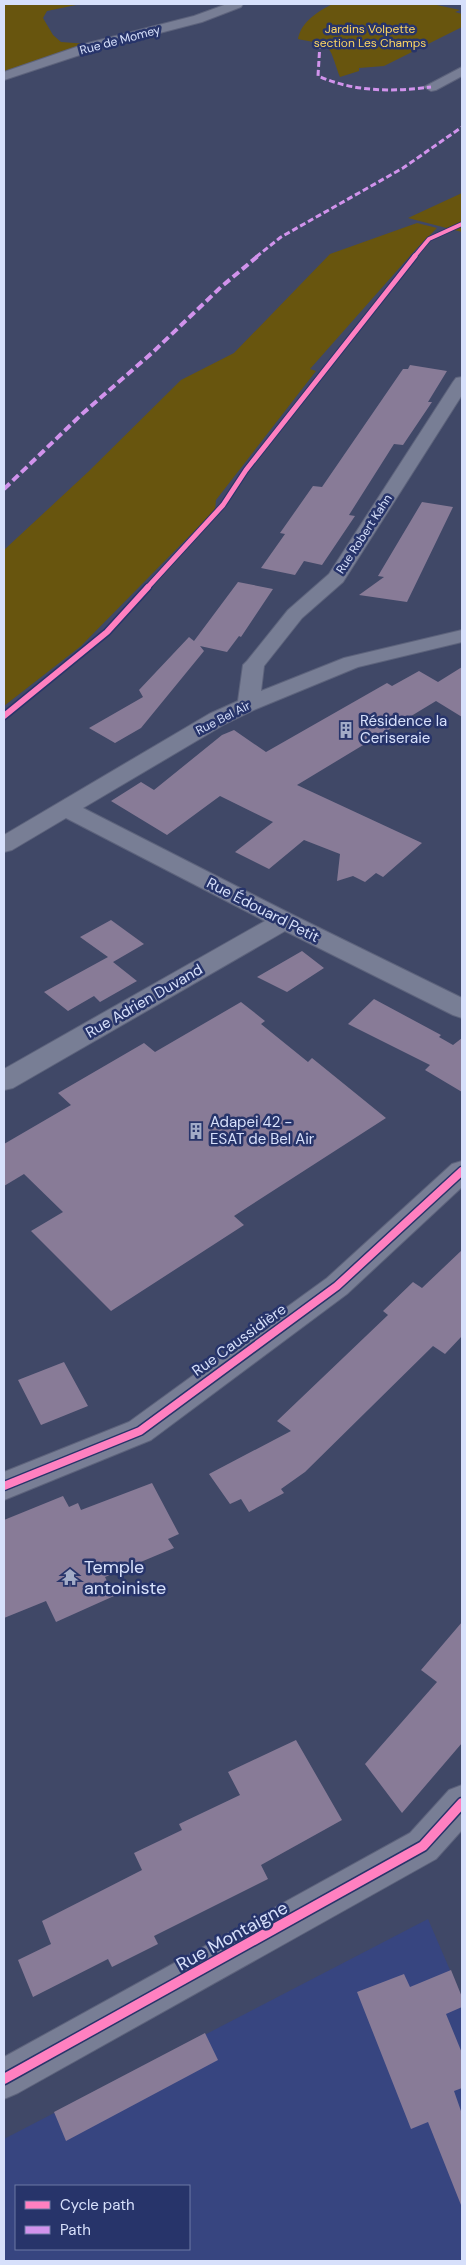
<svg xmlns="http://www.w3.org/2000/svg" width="466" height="2265" viewBox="0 0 466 2265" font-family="'DM Sans',sans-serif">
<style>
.built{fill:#374580;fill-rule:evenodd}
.green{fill:#68550e}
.building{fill:#887b97}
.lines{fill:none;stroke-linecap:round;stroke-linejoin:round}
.minor-casing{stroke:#5d637c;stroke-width:2}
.minor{fill:#787e95;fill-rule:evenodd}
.quiet-far1{stroke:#d193ec;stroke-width:3;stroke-dasharray:6 3;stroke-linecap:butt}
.quiet{stroke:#d193ec;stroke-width:4;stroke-dasharray:8 4;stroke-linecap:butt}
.cycleway-far4-casing{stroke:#27346a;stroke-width:5.5}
.cycleway-far3-casing{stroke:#27346a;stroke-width:7}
.cycleway-far2-casing{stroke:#27346a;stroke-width:9}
.cycleway-far1-casing{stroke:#27346a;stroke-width:11}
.cycleway-casing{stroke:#27346a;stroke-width:13}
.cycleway-far4{stroke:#ff80c0;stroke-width:4}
.cycleway-far3{stroke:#ff80c0;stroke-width:5}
.cycleway-far2{stroke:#ff80c0;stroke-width:6}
.cycleway-far1{stroke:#ff80c0;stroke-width:8}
.cycleway{stroke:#ff80c0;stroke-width:10}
.labels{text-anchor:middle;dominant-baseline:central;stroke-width:5;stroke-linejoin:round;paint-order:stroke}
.far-park-label{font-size:12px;fill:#fcd563;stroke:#27346a}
.far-street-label{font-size:12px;fill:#d7e0fb;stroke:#27346a}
.poi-label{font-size:15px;fill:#d7e0fb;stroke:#27346a;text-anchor:start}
.street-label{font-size:15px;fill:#d7e0fb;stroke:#27346a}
.near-poi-label{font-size:18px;fill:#d7e0fb;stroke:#27346a;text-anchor:start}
.near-street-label{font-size:18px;fill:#d7e0fb;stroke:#27346a}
</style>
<rect width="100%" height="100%" fill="#404867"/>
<path class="built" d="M428 1919 462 1998V2261H4V2139ZM16 2186H189V2249H16Z"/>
<path class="green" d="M4 4H81L47 11 43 18 53 35 61 42 88 44 4 73Z
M333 4H432L460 10 455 12 462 14V27L384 66 359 68V71L340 77C328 44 334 46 298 39 301 22 318 11 333 4Z
M462 193V232L408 218Z
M417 223 437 228 417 248 310 369 316 371 216 500 215 510 81 646 4 706V550L88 472 181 380 234 353 330 254Z"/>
<path class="building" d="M410 365 447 371 428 402H432L403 445 394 444 349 515 355 516 322 565 304 561 295 575 261 568 285 534 280 533 313 486 322 487 403 369H408Z
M422 502 453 507 407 602 359 595 384 577 378 576Z
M238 582 273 589 241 637 239 636 227 652 200 646 204 651 141 728 115 743 89 728 143 697 139 690 189 637 194 641Z
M462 667V717L436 701 297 785 422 843 383 877 376 873 365 882 353 876 337 881 340 854 304 840 269 869 235 852 273 822 220 796 167 835 111 801 141 782 154 790 222 735 234 730 266 752 387 683 392 686 419 671 438 682Z
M111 920 144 944 113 962 137 981 100 1002 94 996 68 1011 44 992 108 957 80 937Z
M302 951 324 968 287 992 257 977Z
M374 999 441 1035 439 1037 453 1045 462 1038V1092L425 1070 430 1065 348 1024Z
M241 1002 265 1021 261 1024 308 1062 312 1058 386 1118 234 1216 244 1225 111 1311 31 1231 63 1212 24 1174 4 1186V1144L71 1105 58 1093 144 1043 155 1052Z
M462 1250V1336L445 1354 433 1346 305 1472 281 1489 284 1493 249 1512 241 1499 230 1504 209 1474 291 1431 277 1421 388 1315 383 1311 413 1282 422 1288Z
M64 1362 88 1406 41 1425 18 1380Z
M152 1483 179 1534 168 1539 174 1548 105 1577 114 1596 56 1622 46 1601 4 1618V1520L63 1496 69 1507 78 1503 81 1510Z
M462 1622V1743L402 1813 365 1764 437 1682 421 1670Z
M296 1740 342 1820 261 1865 268 1879 154 1936 158 1944 112 1967 108 1959 33 1997 18 1960 51 1944 42 1921 142 1870 134 1853 182 1830 179 1824 240 1795 228 1772Z
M451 1970 462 1997V2007L446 2014 462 2053V2088L454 2091 462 2114 461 2205 428 2122 411 2129 357 1992 404 1974 410 1987Z
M205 2033 218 2060 66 2141 54 2112Z"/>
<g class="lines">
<g class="minor-casing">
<path id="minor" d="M227 4H243L241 7 202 22 98 49 4 80V72L88 43 194 16Z
M462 67V76L436 90 431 91 424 87Z
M462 377V395L343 582 302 618 264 666 261 691 344 658 462 630V642L358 667 256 709 225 724 83 808 293 915 462 998V1018L453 1015 285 931 13 1088 4 1090V1069L265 921 66 818 12 850 4 852V835L209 714 238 701 243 665 247 661 288 610 329 574 453 382 456 378Z
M462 1161V1187L347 1294 151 1440 4 1500V1472L129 1422 327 1278 452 1164Z
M462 1785V1830L436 1859 18 2093 4 2099V2057L410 1833 449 1790Z"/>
</g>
<use href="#minor" class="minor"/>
<path class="quiet-far1" d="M320 43 318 76C354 92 392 92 431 87
M256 257 281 237 403 168 462 127"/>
<path class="quiet" d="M4 489 82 414 153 352 221 287 258 256"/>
<g class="cycleway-far4-casing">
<path id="cycleway-far4" d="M414 257 429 239 462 224"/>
</g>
<g class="cycleway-far3-casing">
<path id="cycleway-far3" d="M147 588 223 505 246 470 415 256"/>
</g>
<g class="cycleway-far2-casing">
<path id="cycleway-far2" d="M4 716 107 632 148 587"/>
</g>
<g class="cycleway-far1-casing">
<path id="cycleway-far1" d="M4 1486 140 1431 337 1286 462 1171"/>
</g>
<g class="cycleway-casing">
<path id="cycleway" d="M4 2079 423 1846 462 1803"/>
</g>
<use href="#cycleway-far4" class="cycleway-far4"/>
<use href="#cycleway-far3" class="cycleway-far3"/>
<use href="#cycleway-far2" class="cycleway-far2"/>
<use href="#cycleway-far1" class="cycleway-far1"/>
<use href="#cycleway" class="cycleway"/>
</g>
<defs>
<g id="building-bare" transform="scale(1.35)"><path d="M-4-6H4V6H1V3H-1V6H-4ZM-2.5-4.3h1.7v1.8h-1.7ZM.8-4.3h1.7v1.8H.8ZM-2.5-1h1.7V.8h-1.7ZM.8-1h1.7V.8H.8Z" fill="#a2abc7" stroke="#27346a" stroke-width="2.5" paint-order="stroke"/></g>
<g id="temple-bare" transform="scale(1.35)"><path d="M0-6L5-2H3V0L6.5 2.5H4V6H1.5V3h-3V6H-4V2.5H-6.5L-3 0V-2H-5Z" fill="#a2abc7" stroke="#27346a" stroke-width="2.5" paint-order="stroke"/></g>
</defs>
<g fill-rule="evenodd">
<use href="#building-bare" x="346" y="730"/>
<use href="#building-bare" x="196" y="1131"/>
<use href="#temple-bare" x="70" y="1577"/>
</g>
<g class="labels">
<g class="far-park-label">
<text x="370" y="29">Jardins Volpette<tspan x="370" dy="14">section Les Champs</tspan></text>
</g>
<g class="far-street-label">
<text transform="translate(120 40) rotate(-15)">Rue de Momey</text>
<text transform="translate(364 534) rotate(-57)">Rue Robert Kahn</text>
<text transform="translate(223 718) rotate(-27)">Rue Bel Air</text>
</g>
<g class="poi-label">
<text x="360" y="721">Résidence la<tspan x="360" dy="17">Ceriseraie</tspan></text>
<text x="210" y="1122">Adapei 42 -<tspan x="210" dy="17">ESAT de Bel Air</tspan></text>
</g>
<g class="street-label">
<text transform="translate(263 910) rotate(27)">Rue Édouard Petit</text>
<text transform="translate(144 1001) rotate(-30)">Rue Adrien Duvand</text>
<text transform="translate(239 1340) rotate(-36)">Rue Caussidière</text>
</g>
<g class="near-poi-label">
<text x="84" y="1567">Temple<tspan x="84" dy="21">antoiniste</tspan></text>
</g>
<g class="near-street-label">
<text transform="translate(232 1936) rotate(-29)">Rue Montaigne</text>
</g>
</g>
<rect width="466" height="2265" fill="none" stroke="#d7e0fb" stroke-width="10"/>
<rect x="15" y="2185" width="175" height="65" fill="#27346a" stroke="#6d79a4"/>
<rect x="25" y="2201" width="25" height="8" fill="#ff80c0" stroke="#6d79a4"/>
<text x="60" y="2210" font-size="15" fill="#d7e0fb">Cycle path</text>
<rect x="25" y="2226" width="25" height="8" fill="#d193ec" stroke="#6d79a4"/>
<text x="60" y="2235" font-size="15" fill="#d7e0fb">Path</text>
</svg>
